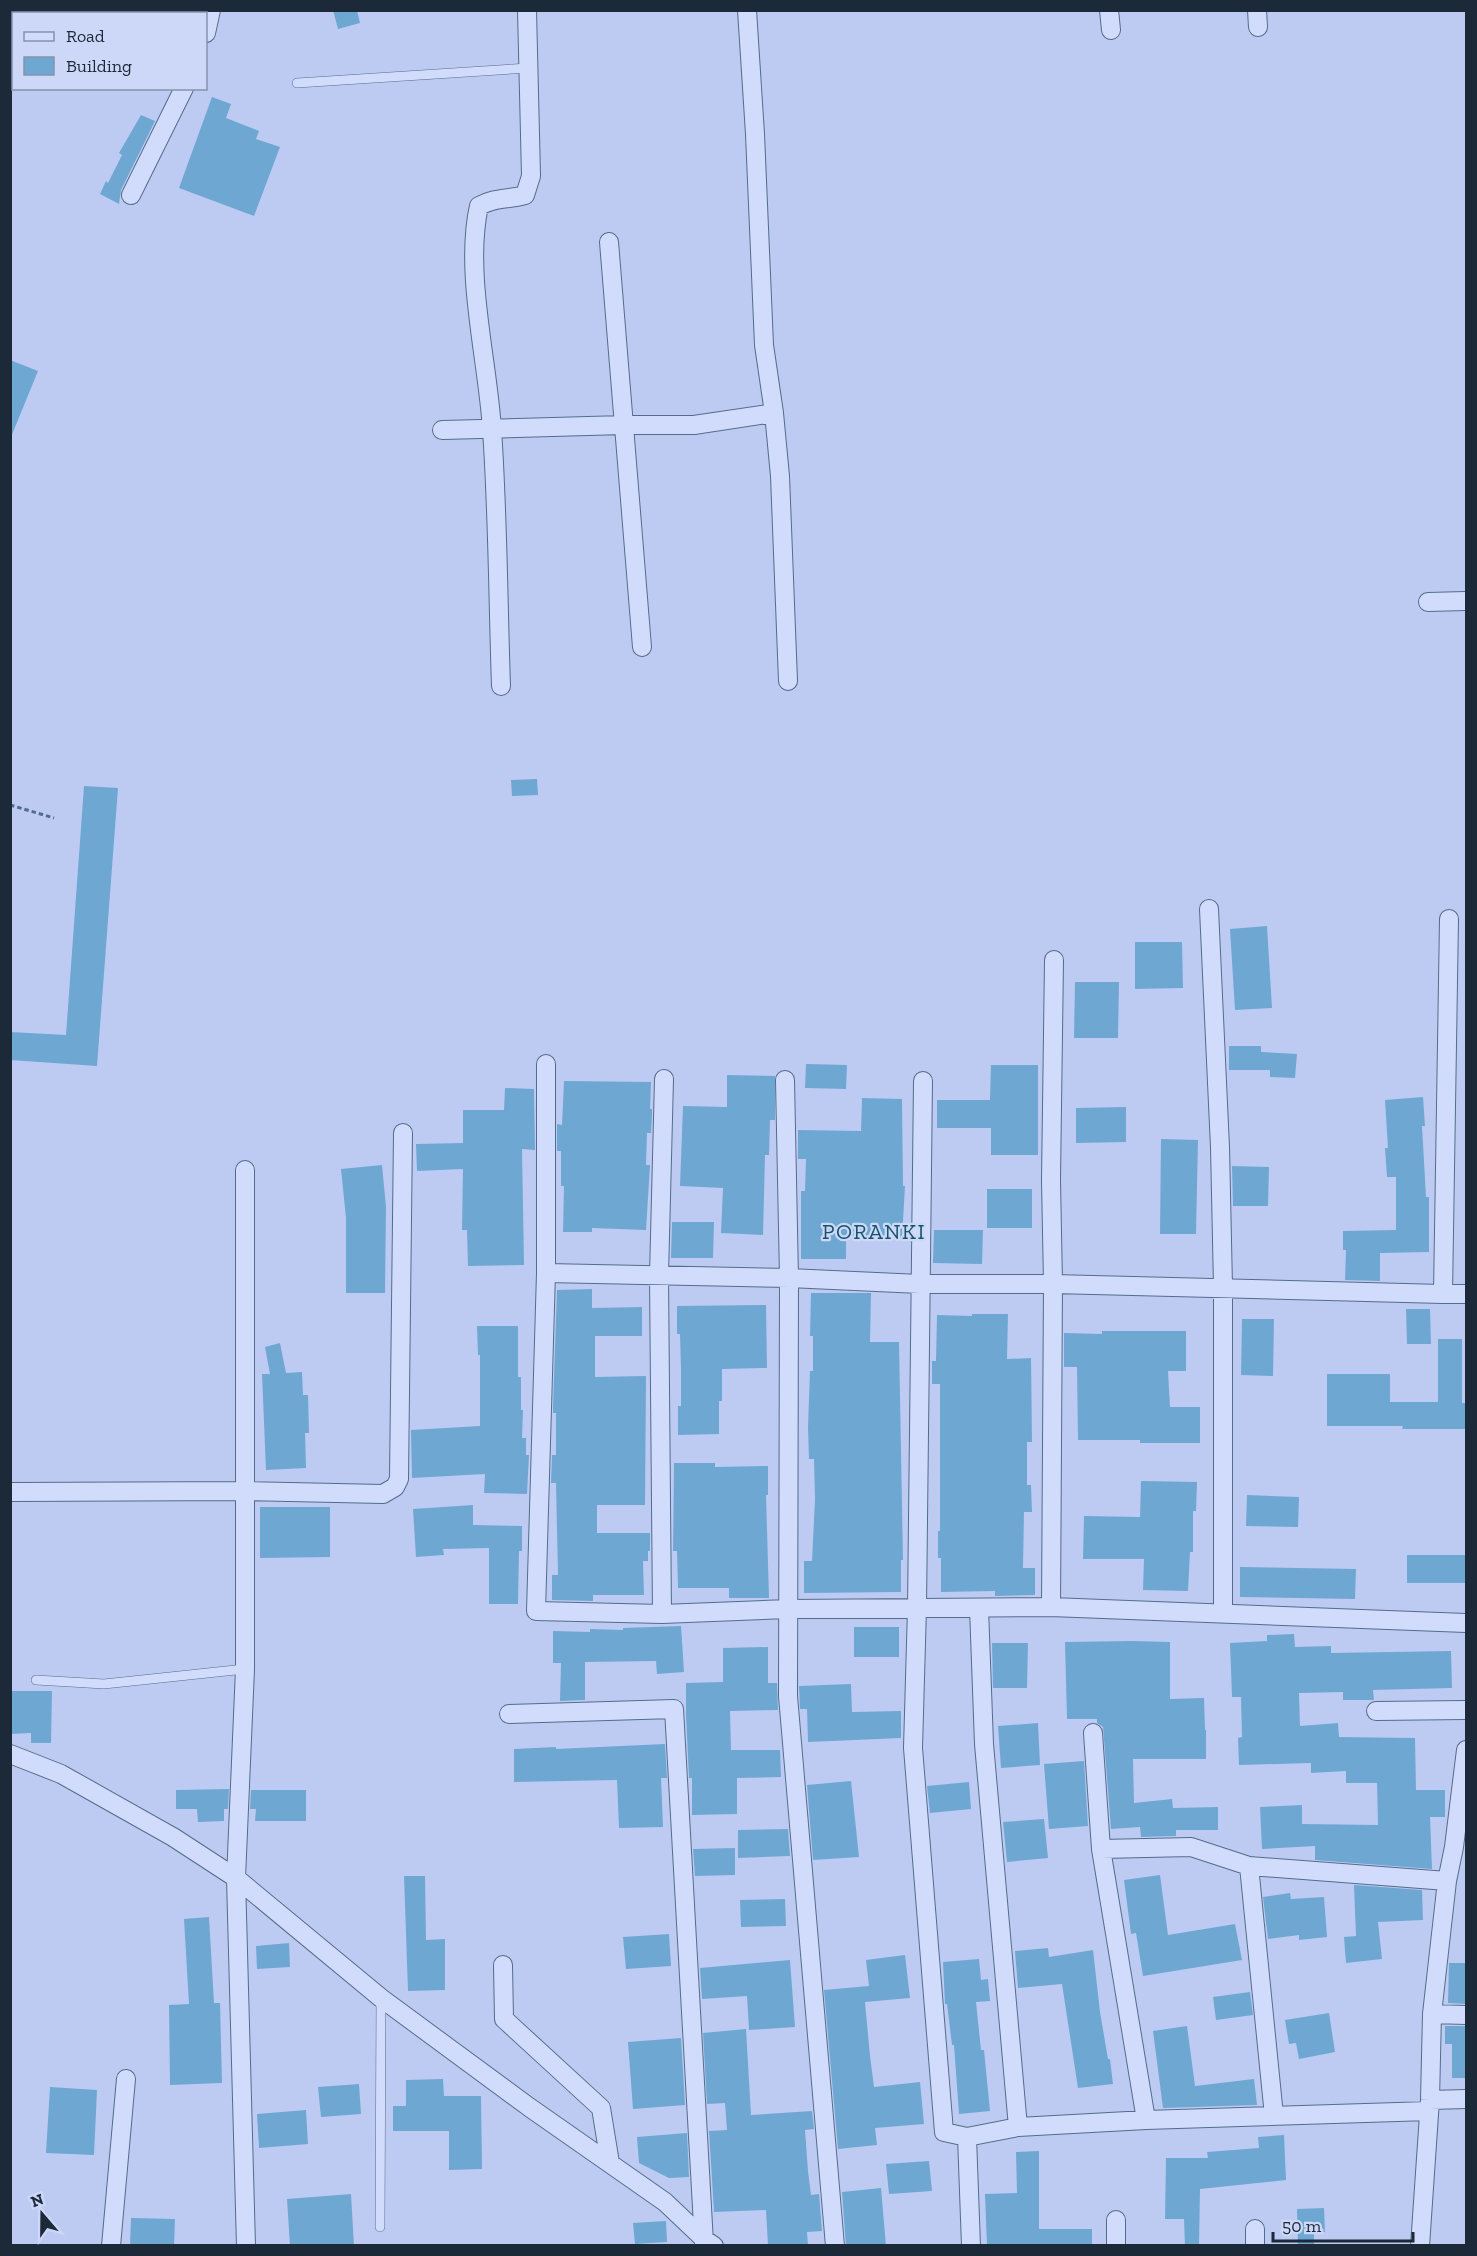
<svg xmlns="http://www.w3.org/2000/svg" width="1477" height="2256" viewBox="0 0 1477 2256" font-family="'Zilla Slab',serif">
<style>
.building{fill:#6fa7d3}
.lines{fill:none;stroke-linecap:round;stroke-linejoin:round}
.service-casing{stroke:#546c8b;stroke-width:10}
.minor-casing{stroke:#546c8b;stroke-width:20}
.path{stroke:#546c8b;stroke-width:3;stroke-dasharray:4.5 3;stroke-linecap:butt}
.service{stroke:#d1dcfc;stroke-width:9}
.minor{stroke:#d1dcfc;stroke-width:18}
.labels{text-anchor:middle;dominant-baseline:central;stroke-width:4.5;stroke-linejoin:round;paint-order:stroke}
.quarter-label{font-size:22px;letter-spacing:1.5px;fill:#165569;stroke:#cdd8f8}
</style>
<rect width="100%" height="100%" fill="#bdcbf2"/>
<path class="building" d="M333 10H357L360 23 338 29Z
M212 97 231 104 226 118 259 131 256 139 280 147 254 216 179 188Z
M141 115 155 121 121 190 119 204 100 194 106 181 108 183 122 155 119 153Z
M10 360 38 371 11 437H10Z
M537 779 538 795 512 796 511 780Z
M84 786 118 788 97 1066 10 1060V1032L66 1035Z
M1267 926 1272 1008 1235 1010 1230 929Z
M1135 942H1182L1183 988 1135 989Z
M1075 982H1119L1118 1038H1074Z
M1229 1046H1261V1052L1297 1054 1295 1078 1270 1077V1070H1229Z
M806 1064 847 1065 846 1089 805 1088Z
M991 1065H1038V1155H991V1128H937V1100H990Z
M727 1075 775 1076V1120H770L769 1155H765L763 1235 721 1233 723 1188 680 1186 683 1106 727 1107Z
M564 1081 651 1082 650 1109H652V1115L651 1133H647L646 1165H650L646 1230 592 1228V1232H563L564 1186H561V1151H557V1124L562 1125Z
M505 1088 534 1089 535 1150 522 1149 524 1265 468 1266 467 1230H462L463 1169 417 1171 416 1144 463 1143V1110H504Z
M1423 1097 1425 1126H1422L1426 1197H1429V1252L1380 1253V1281L1345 1280 1346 1250H1343V1231L1396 1230V1177H1387L1385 1148H1388L1385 1100Z
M862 1098 902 1099 903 1186H905L902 1238 846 1237V1259H801V1191H805L806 1159H798V1130L861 1131Z
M1126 1107V1142L1076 1143V1108Z
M1161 1139 1198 1140 1196 1234H1160Z
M382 1165 386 1207 385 1293H346V1218L341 1169Z
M1232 1166 1269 1167 1268 1206H1233Z
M987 1189H1032V1228H987Z
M672 1222H714L713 1258H671Z
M934 1230H983L982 1264 933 1263Z
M592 1289V1308L642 1307V1336H595V1377L646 1376 645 1505H597V1533H650V1551H648V1561H643L644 1595H593V1601L552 1600V1575H558L556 1483H551L552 1455H556V1413H553V1406L557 1290Z
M811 1293H871L870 1342H899L903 1560H901V1592L804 1593V1561H812L815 1499 814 1459H809L808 1427 810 1371H813V1336H810Z
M766 1305 767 1368 722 1369V1401H719V1434L678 1435V1406H681V1369L680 1334H677V1306Z
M1406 1309H1430L1431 1344H1407Z
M972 1314H1008L1007 1359 1031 1358 1032 1442H1027V1485H1031L1032 1512H1024L1023 1568H1035V1595L995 1596V1591L941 1592V1558H938V1531H940V1384H932V1361H936L937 1315 972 1316Z
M1242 1319H1274L1273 1376 1241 1375Z
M477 1326H518V1377H521V1410H523L522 1438H526V1455H529L527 1494 484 1493 485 1474 412 1478 411 1430 480 1426V1355H478Z
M1102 1331H1186V1371H1168L1170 1407H1200V1443H1140V1440H1078L1077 1367H1064V1333L1102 1334Z
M1438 1339H1462V1403H1467V1429H1402L1403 1426H1327V1374H1390V1402H1438Z
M280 1343 286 1373 302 1372 303 1395H308L309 1433H305L306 1468 266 1470 262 1374H270L265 1347Z
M674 1463H715V1467L768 1466V1495H766L769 1598H729V1588H678L677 1551H673Z
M1141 1481 1197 1482 1196 1511H1193V1552H1190L1188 1591 1143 1590 1144 1559H1083L1084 1516 1140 1517Z
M1247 1495 1299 1497 1298 1527 1246 1526Z
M473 1505V1525L522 1526V1551H519L518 1604H489V1548L443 1549 444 1555 416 1557 413 1509Z
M260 1507H330V1557L260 1558Z
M1407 1555H1467V1583H1407Z
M1240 1567 1356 1569 1355 1599 1240 1597Z
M681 1626 684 1672 657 1674 656 1661 585 1662V1700L560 1701 561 1663H553V1631L590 1632V1629L623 1630V1628Z
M854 1627H899V1657H854Z
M1294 1634 1295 1647 1331 1646V1653L1451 1651 1452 1688 1373 1690 1374 1700H1343V1692L1299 1693 1300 1726 1338 1723 1339 1737 1415 1738 1416 1790H1445V1817H1430L1432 1869 1315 1860V1846L1262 1849 1260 1807 1302 1805V1824L1378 1825 1377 1783H1346V1771L1311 1773V1763L1239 1765 1238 1738 1242 1737 1241 1697H1232L1230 1643 1267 1641V1635Z
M1132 1641 1170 1642V1699L1204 1698 1205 1730H1206V1759H1133L1134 1803 1172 1799 1173 1808 1218 1807V1830H1176V1836L1141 1837 1140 1827 1111 1829 1103 1727 1097 1723V1719H1067L1065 1642Z
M992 1643H1028L1027 1688H993Z
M768 1647V1683H777L778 1710 730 1711 731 1750H780L781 1777 737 1778V1814L692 1815V1778H689L686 1715V1683L723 1682V1648Z
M851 1684 852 1712 901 1711V1738L808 1742 807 1709H800L799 1686Z
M10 1691H52L51 1743H31V1733L10 1734Z
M1038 1723 1040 1765 1001 1768 998 1726Z
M665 1744 667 1778H661L663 1827 619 1828 617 1780 514 1782V1749L556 1747V1749Z
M1084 1761 1088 1826 1049 1829 1044 1764Z
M851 1781 859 1857 813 1860 807 1785Z
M969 1782 971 1809 930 1813 927 1786Z
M229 1789 228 1809H224V1821L198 1822 197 1809H176V1790Z
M251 1790H306V1821H255L256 1809H250Z
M1044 1819 1048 1858 1007 1862 1003 1822Z
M788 1829 790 1856 738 1858V1830Z
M735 1848V1875L695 1876 693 1849Z
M1160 1875 1168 1935 1235 1924 1242 1960 1143 1976 1136 1933 1131 1934 1124 1880Z
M404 1876H425L426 1940 445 1939V1990L408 1991Z
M1354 1885 1422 1890 1423 1920 1378 1922 1382 1959 1346 1963 1344 1937 1356 1936Z
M1290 1893 1291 1899 1324 1897 1327 1937 1299 1940V1935L1268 1939 1263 1897Z
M785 1899 786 1926 741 1927 740 1900Z
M209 1917 214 2003H220L222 2083 170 2085 169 2005 189 2004 184 1919Z
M669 1934 671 1966 626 1969 623 1937Z
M289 1943 290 1967 257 1969 256 1946Z
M1048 1948 1049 1957 1093 1950 1100 2012 1108 2059H1110L1113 2084 1078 2088 1062 1984 1018 1988 1015 1951Z
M905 1955 910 1998 865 2002 870 2056 874 2087 920 2082 924 2124 875 2128 877 2145 838 2149 824 1990 869 1986 866 1960Z
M979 1959 981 1980 988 1979 990 2001 976 2002 981 2050H984L990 2111 959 2114 954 2045H952L947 2004H945L943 1962Z
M790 1960 795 2027 749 2030 747 1996 702 1999 700 1968Z
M1449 1963H1467V2004L1448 2003Z
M1250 1992 1253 2015 1216 2020 1213 1997Z
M1329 2013 1335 2052 1299 2059 1296 2043 1289 2044 1285 2020Z
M1187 2026 1195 2086 1254 2079 1257 2105 1163 2108 1153 2031Z
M1445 2026H1467V2078H1452V2044H1445Z
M746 2029 751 2115 812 2111 814 2129 805 2130 808 2171 811 2195 819 2194 822 2231 807 2232 808 2246H768L766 2210 714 2212 709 2131 727 2130 725 2103 707 2104 703 2033Z
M681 2038 685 2105 633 2109 628 2042Z
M443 2079 444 2096H481L482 2169 449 2170V2131H393V2106H406V2080Z
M359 2084 361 2114 321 2117 318 2087Z
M50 2087 97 2090 94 2155 46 2153Z
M306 2110 308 2144 259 2148 257 2114Z
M687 2133 689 2177 669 2178 639 2163 637 2137Z
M1284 2135 1286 2180 1200 2189 1199 2246H1185L1184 2219H1165L1166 2158H1208L1207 2152 1259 2148 1258 2137Z
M1039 2151V2229H1092V2246H987L985 2194 1017 2193 1016 2152Z
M929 2161 932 2191 889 2194 886 2164Z
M881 2188 886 2246H846L842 2192Z
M351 2194 354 2246H290L287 2199Z
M1324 2208 1325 2232H1314V2246H1298L1297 2209Z
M131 2218 175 2219 174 2246H130Z
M666 2221 667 2242 635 2244 633 2223Z"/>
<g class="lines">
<g class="service-casing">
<path id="service" d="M297 83 529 68
M36 1680 104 1684 245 1669
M380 2227 381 1998"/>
</g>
<g class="minor-casing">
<path id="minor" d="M747 10 755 134 764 345 774 413 780 476 788 681
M1109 10 1111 30
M1257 10 1258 27
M206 33 211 10
M131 195 184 88
M609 242 642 647
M442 430 624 425H694L774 413
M1428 602 1466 601
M501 686C498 601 498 515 492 430 488 361 464 273 479 206 496 197 506 200 525 195L531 176 527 10
M1209 909 1220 1147 1223 1287V1614
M546 1064V1273L536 1611 662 1614 788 1609 1051 1607 1466 1623
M785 1080 789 1278 788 1696 835 2246
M923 1081 917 1608 913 1748 944 2132 967 2137 971 2246
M245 1170V1669L236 1878 246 2246
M546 1273 789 1278 920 1284H1053L1051 1180 1054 960
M1443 1294H1466
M10 1492 245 1491 383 1494 395 1487 399 1479 403 1133
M1051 1607 1053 1284 1443 1294 1449 919
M979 1608 984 1744 1018 2127
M662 1614 659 1276 664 1079
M1376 1711 1466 1710
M509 1714 674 1709 704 2243
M1093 1733 1101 1849 1146 2120
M10 1754 61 1774 173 1837 236 1878 381 1998 529 2107 665 2202 704 2239 714 2246
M1101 1849 1191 1847 1249 1866 1274 2116
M1249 1866 1447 1881
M503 1965 504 2019 601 2108 610 2163
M1432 2014 1466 2015
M1430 2100 1466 2099
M967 2137 1018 2127 1146 2120 1429 2111
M111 2246 126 2079
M1116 2246V2220
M1255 2246V2229
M1420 2246 1430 2100 1432 2014 1447 1881 1454 1847 1466 1750"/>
</g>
<path class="path" d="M10 805 54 818"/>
<use href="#service" class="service"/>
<use href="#minor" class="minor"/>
</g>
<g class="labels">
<g class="quarter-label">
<text x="874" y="1231">PORANKI</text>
</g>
</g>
<rect width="1477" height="2256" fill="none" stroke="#1b2939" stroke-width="24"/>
<rect x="12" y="12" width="195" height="78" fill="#cdd8f8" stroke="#8692ac" stroke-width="1.5"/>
<rect x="24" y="32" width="30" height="9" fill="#d1dcfc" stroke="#8692ac" stroke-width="1.5"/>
<text x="66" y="42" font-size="18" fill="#1b2939">Road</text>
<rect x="24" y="57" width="30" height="18" fill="#6fa7d3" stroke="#8692ac" stroke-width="1.5"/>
<text x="66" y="72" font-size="18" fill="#1b2939">Building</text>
<g transform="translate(42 2214) rotate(340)" stroke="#cdd8f8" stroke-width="4.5" paint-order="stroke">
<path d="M0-4.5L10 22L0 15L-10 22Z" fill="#1b2939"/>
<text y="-9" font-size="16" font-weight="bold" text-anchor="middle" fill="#1b2939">N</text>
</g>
<path d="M1273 2232v9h140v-9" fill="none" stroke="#1b2939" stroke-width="3"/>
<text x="1282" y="2232" font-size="18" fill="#1b2939" stroke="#cdd8f8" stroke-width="4.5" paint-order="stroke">50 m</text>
</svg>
